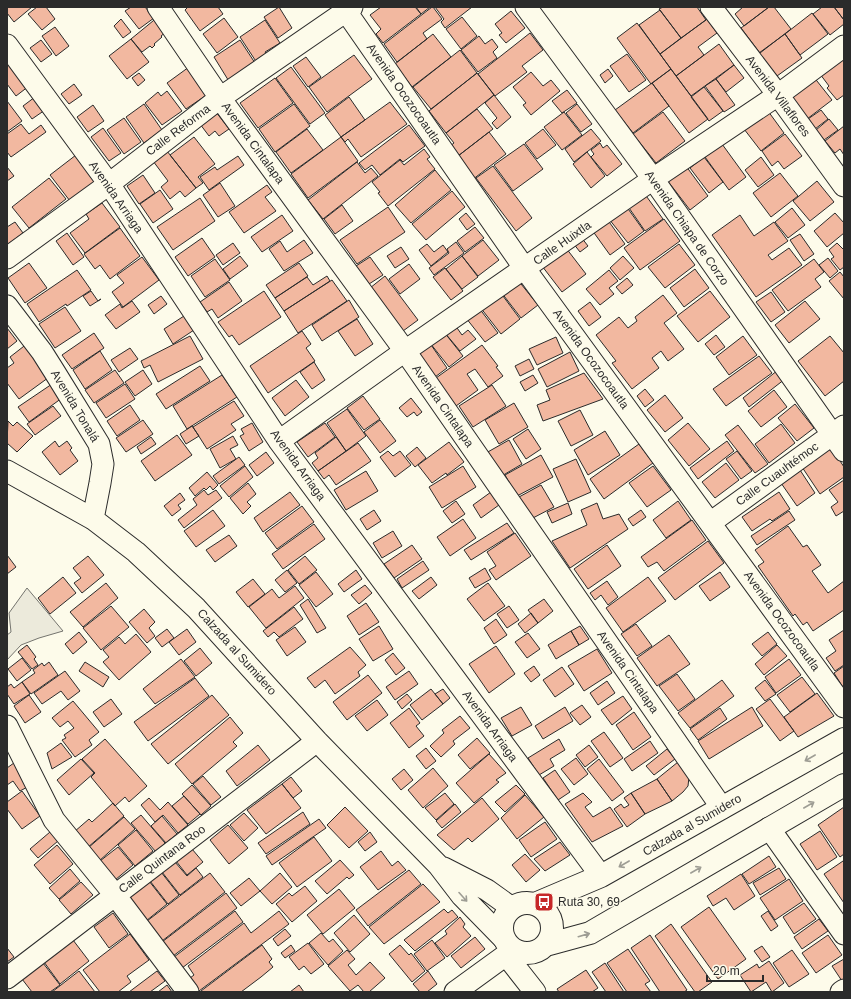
<svg xmlns="http://www.w3.org/2000/svg" width="851" height="999" viewBox="0 0 851 999" font-family="Arial,sans-serif">
<style>
.parking{fill:#eceadb;stroke:#74746e}
.building{fill:#f2b8a0;stroke:#2b2b2b}
.lines{fill:none;stroke-linecap:round;stroke-linejoin:round}
.minor-casing{stroke:#2b2b2b;stroke-width:23}
.major-casing{stroke:#2b2b2b;stroke-width:24}
.minor{stroke:#fdfbea;stroke-width:21}
.major{stroke:#fdfbea;stroke-width:22}
.oneway{stroke:#9e9d94}
.labels{text-anchor:middle;dominant-baseline:central;stroke-width:3;stroke-linejoin:round;paint-order:stroke}
.street-label{font-size:12px;fill:#2b2b2b;stroke:#fdfbea}
.poi-label{font-size:12px;fill:#2b2b2b;stroke:#fdfbea;text-anchor:start}
</style>
<rect width="100%" height="100%" fill="#fdfbea"/>
<path class="parking" d="M27 588 63 631 39 638 21 645 7 660V635L11 632 9 613Z"/>
<path class="building" d="M9 7H32L14 22 7 13V9Z
M37 7H46L55 19 42 30 28 14Z
M131 7H145L154 18 139 29 125 11Z
M188 7H218L223 14 200 31 185 10Z
M279 7 292 28 278 38 264 17Z
M381 7H415L421 14 383 43 376 34 381 29 370 15Z
M416 7H430L421 14Z
M432 7H433L442 19 423 33 427 39 397 62 384 44Z
M435 7H472L445 28 441 22 444 19Z
M663 7H697L706 20 681 38 659 9Z
M743 7H769L744 26 735 14Z
M769 7H774L791 29 760 53 741 28Z
M822 7H834L844 20V24L830 35 813 14Z
M834 7H844V20Z
M660 10 681 38 660 54 639 25Z
M511 11 525 28 506 43 499 35 502 33 495 24Z
M812 13 828 34 800 55 785 34Z
M159 16 166 32 161 36 162 37 154 44 155 45 152 48 150 46 142 52 131 39Z
M462 17 477 36 461 49 446 29Z
M224 18 238 37 217 53 203 34Z
M121 19 131 32 123 38 114 26Z
M707 19 717 33 698 47 704 55 676 76 660 54Z
M265 20 280 43 265 52 270 59 259 66 240 37Z
M637 23 671 69 651 84 617 38Z
M55 27 69 46 56 56 42 36Z
M530 33 543 50 522 66 527 72 495 96 478 74Z
M433 34 451 57 412 87 395 64Z
M785 34 802 58 777 76 759 53Z
M479 36 485 44 492 39 498 47 493 52 497 58 478 72 461 50Z
M131 39 149 62 127 79 109 56Z
M41 40 52 54 41 62 30 48Z
M240 40 257 66 230 83 214 57Z
M719 44 734 65 691 96 676 76Z
M460 50 477 73 431 109 413 87Z
M627 54 646 80 629 92 610 66Z
M354 55 372 79 327 112 309 87Z
M844 55V95L837 100 827 88 829 86 820 74Z
M306 57 321 77 308 87 293 66Z
M11 61 29 86 16 96 7 84V64Z
M734 65 744 78 726 92 716 79Z
M189 67 208 94 186 109 167 83Z
M291 67 325 113 310 124 276 78Z
M608 69 613 76 605 83 600 75Z
M671 69 708 119 689 133 652 83Z
M531 72 543 86 551 80 560 91 531 115 523 105 526 103 513 87Z
M139 73 145 80 138 86 132 78Z
M477 73 494 95 446 133 429 111Z
M813 76 832 100 807 119 789 95Z
M275 78 293 103 258 128 240 103Z
M716 79 735 105 724 112 705 86Z
M652 83 669 106 633 133 615 110Z
M74 84 82 95 69 104 61 94Z
M704 87 723 111 709 121 691 97Z
M567 90 577 103 562 113 552 101Z
M167 91 182 111 162 125 145 103 158 92 161 96Z
M494 95 511 117 497 129 492 123 497 118 485 103Z
M35 97 45 110 32 119 23 106Z
M349 97 365 120 341 137 325 115Z
M7 101 22 121 7 132Z
M390 102 407 124 361 157 348 139 345 142 341 137Z
M144 104 162 130 144 143 126 117Z
M294 104 310 126 275 152 259 129Z
M577 104 592 124 581 132 566 113Z
M93 105 104 121 88 132 77 117Z
M477 109 493 129 458 156 450 146 454 143 446 133Z
M821 110 828 119 815 129 808 119Z
M768 111 784 133 761 151 744 129Z
M216 112 229 129 219 136 215 131 209 136 200 124Z
M564 112 582 135 562 150 544 127Z
M663 112 685 141 656 163 633 134Z
M124 118 141 142 124 154 107 130Z
M829 119 838 130 824 140 816 130Z
M21 124 29 134 41 125 46 132 11 157 7 152V134Z
M409 125 425 146 403 162 400 159 380 175 372 165 365 170 359 163Z
M844 126V155L840 149 835 153 825 141Z
M103 128 121 153 109 161 91 137Z
M307 129 323 150 291 173 276 152Z
M543 129 556 145 537 159 525 143Z
M591 129 601 141 574 162 565 149Z
M489 132 506 154 472 180 458 156Z
M785 134 802 156 784 169 778 161 772 166 762 151Z
M194 137 215 164 198 177 203 183 196 188 170 155Z
M341 137 358 161 308 198 291 174Z
M600 143 603 148 607 145 622 164 607 176 591 157 594 154 591 150Z
M524 144 543 169 513 191 494 165Z
M722 144 746 177 729 190 705 157Z
M424 149 430 157 427 159 435 169 388 206 378 193 380 192 372 182 400 160 404 165Z
M167 151 196 188 185 197 180 191 170 199 161 187 168 181 153 161Z
M587 152 605 176 591 188 573 164Z
M76 155 97 182 70 201 50 175Z
M238 156 244 165 209 190 200 177 215 167 217 170Z
M704 157 723 182 709 193 690 168Z
M761 157 774 175 758 187 745 170Z
M357 162 365 173 371 168 378 176 323 219 308 200Z
M493 166 532 218 516 231 476 178Z
M686 166 708 196 690 210 667 180Z
M7 167 14 176 7 181Z
M435 170 451 190 411 223 395 205Z
M780 173 798 196 771 217 753 193Z
M143 175 155 193 139 204 127 186Z
M49 178 66 199 29 228 12 207Z
M817 181 834 202 810 221 793 201Z
M220 183 235 206 218 217 203 195Z
M267 185 272 192 265 197 276 211 244 233 229 212Z
M160 190 173 209 153 223 140 204Z
M452 191 465 207 426 240 412 224Z
M644 193 663 219 645 231 627 205Z
M200 198 215 221 173 250 157 227Z
M102 203 120 227 85 253 70 233 89 219 86 214Z
M342 205 353 221 335 234 324 219Z
M626 206 644 231 628 243 609 219Z
M388 207 405 232 357 264 340 240Z
M792 208 805 225 788 238 775 222Z
M466 213 475 224 467 230 459 219Z
M835 213 844 223V233L827 247 814 231Z
M282 215 293 231 262 252 251 237Z
M740 215 754 236 774 222 788 241 768 255 772 260 789 248 802 265 756 297 712 235Z
M607 219 625 244 610 255 592 230Z
M664 219 680 241 640 270 624 248Z
M15 222 23 233 7 245V227Z
M475 227 484 238 465 252 457 241Z
M120 228 140 256 110 279 100 265 95 269 84 254Z
M67 233 84 257 73 265 56 241Z
M800 234 814 254 804 261 790 240Z
M581 237 588 246 580 252 573 243Z
M202 238 215 257 188 276 175 257Z
M304 240 313 253 284 271 269 249 280 241 287 252Z
M483 240 499 260 478 276 462 256Z
M456 242 464 253 434 275 429 268 449 253 447 249Z
M233 243 240 253 223 265 216 255Z
M837 243 843 249 844 248V267L840 270 831 259 834 257 829 250Z
M427 244 434 252 443 245 448 252 431 266 419 250Z
M679 244 695 265 665 288 648 267Z
M401 247 409 259 395 268 387 256Z
M566 248 586 274 562 292 542 266Z
M240 256 248 266 230 279 223 269Z
M462 256 478 277 462 289 446 269Z
M623 256 634 268 620 280 610 268Z
M142 257 159 280 123 307 112 292 124 283 117 275Z
M370 257 383 275 369 284 356 266Z
M828 258 838 271 830 278 819 265Z
M215 259 230 280 205 297 191 276Z
M814 259 824 272 815 279 821 287 788 311 772 290Z
M29 263 47 288 25 303 8 278Z
M299 263 308 276 275 298 266 285Z
M409 264 420 279 400 294 389 279Z
M445 268 463 291 451 300 433 277Z
M695 269 709 288 684 307 670 288Z
M77 270 91 290 67 306 66 304 39 322 27 304Z
M609 270 618 281 609 288 614 294 600 305 586 289Z
M840 272 844 277V299L829 281Z
M327 276 330 281 284 311 275 298 307 277 313 285Z
M385 276 418 320 403 331 370 288Z
M627 278 633 285 622 294 616 287Z
M517 279 538 305 521 318 501 292Z
M332 280 347 301 298 333 284 311Z
M229 282 242 301 218 318 212 309 207 312 200 302Z
M91 291 98 301 101 299 90 306 83 296Z
M264 291 281 317 239 345 232 335 229 337 218 322Z
M710 291 730 317 698 342 677 316Z
M500 292 520 319 501 334 480 307Z
M771 292 785 312 771 322 756 302Z
M663 295 677 313 664 323 684 349 668 361 661 351 652 358 659 368 632 389 612 363 616 361 596 335 619 317 628 328 637 321 635 317Z
M161 296 167 304 154 314 148 305Z
M349 300 359 317 322 341 312 325Z
M132 301 140 312 116 329 105 315 120 304 122 308Z
M805 301 820 319 789 343 775 325Z
M590 302 601 317 589 326 578 311Z
M65 307 81 331 55 348 39 324Z
M479 308 498 333 485 342 466 318Z
M184 316 194 330 173 344 164 329Z
M357 319 373 344 355 356 338 331Z
M455 325 462 335 468 330 476 339 460 351 445 333Z
M7 328 17 341 7 349Z
M302 331 311 344 306 348 315 361 268 393 250 366Z
M444 332 463 356 449 367 430 343Z
M94 333 104 348 72 369 62 355Z
M716 335 725 347 714 355 705 344Z
M190 336 203 359 158 382 150 365 144 368 141 361Z
M743 336 757 355 729 375 716 357Z
M830 336 844 353V381L825 396 798 361Z
M556 337 563 353 537 365 529 349Z
M429 342 447 368 431 380 412 354Z
M28 343 52 375 19 399 7 383V368L14 363 10 357Z
M482 345 498 366 496 367 503 376 488 387 475 369 467 374 478 390 456 406 436 378Z
M130 348 138 359 119 372 111 360Z
M100 351 112 370 85 389 73 370Z
M570 352 579 371 547 387 538 369Z
M759 356 772 373 726 406 713 389Z
M529 359 534 369 520 376 515 366Z
M314 362 325 380 312 389 300 372Z
M200 366 210 381 166 409 156 394Z
M115 370 124 383 94 403 85 390Z
M143 370 152 384 135 396 125 382Z
M778 370 785 379 749 407 743 398Z
M584 373 603 399 543 421 537 405 550 400 546 390Z
M222 375 237 397 187 429 173 406Z
M533 375 538 383 525 391 520 382Z
M296 380 309 397 285 416 272 398Z
M52 384 62 398 29 422 18 407Z
M125 384 135 399 106 418 96 403Z
M492 385 506 406 473 427 459 406Z
M645 389 654 400 645 407 637 396Z
M774 390 787 407 761 427 748 411Z
M665 395 683 418 665 432 647 410Z
M363 396 380 419 364 430 347 408Z
M411 398 422 412 417 416 414 412 407 417 399 408Z
M234 401 244 416 231 424 236 430 207 449 193 427Z
M514 403 528 427 499 444 485 420Z
M795 404 814 428 797 441 778 418Z
M130 405 140 420 117 436 107 421Z
M53 406 61 416 35 435 27 424Z
M347 409 366 436 346 451 327 423Z
M580 410 593 435 571 446 558 421Z
M143 420 153 434 126 452 116 438Z
M380 420 396 441 380 453 364 432Z
M8 421 13 426 17 422 33 436 17 452 7 443Z
M252 423 263 442 249 451 240 436 244 434 241 429Z
M325 423 335 437 308 457 297 442Z
M688 423 710 449 689 466 668 440Z
M781 424 795 443 769 463 755 444Z
M738 425 768 464 755 473 725 435Z
M192 426 199 436 186 444 180 434Z
M528 429 541 449 526 459 513 439Z
M605 431 620 455 588 475 574 450Z
M177 435 192 455 155 481 141 461Z
M233 436 238 445 230 449 236 459 220 468 210 449Z
M151 437 156 444 141 454 137 447Z
M336 437 346 451 318 471 312 463 318 458 315 453Z
M509 440 522 464 500 477 486 453Z
M55 441 59 447 67 441 72 448 70 450 78 461 60 475 42 452Z
M727 441 734 451 698 479 690 468Z
M449 442 464 462 447 475 446 473 432 483 418 465Z
M358 443 371 461 336 485 329 475 324 479 318 471Z
M639 444 653 463 604 499 590 479Z
M417 447 426 458 415 467 406 456Z
M831 447 844 467V477L820 494 802 467Z
M388 451 393 456 400 451 411 465 395 477 380 457Z
M737 451 752 471 741 479 726 459Z
M266 452 274 463 257 476 249 465Z
M541 455 553 477 517 496 505 475Z
M239 457 245 465 219 484 213 476Z
M576 459 591 492 568 502 553 469Z
M726 463 739 480 715 498 702 482Z
M245 466 253 477 229 497 220 486Z
M463 466 476 487 442 508 429 487Z
M653 466 671 490 647 507 629 483Z
M800 470 815 493 797 506 781 483Z
M366 471 378 491 346 510 334 490Z
M207 472 218 485 213 490 210 486 206 490 204 488 195 496 189 488Z
M844 480V511L836 516 831 507 838 502 829 490Z
M248 483 256 494 247 502 251 506 243 514 230 498Z
M541 485 554 507 531 519 519 497Z
M204 490 208 495 216 490 222 498 184 528 178 520 197 505 193 499Z
M290 492 300 505 263 532 254 518Z
M491 492 499 505 481 518 473 505Z
M779 492 790 509 772 521 770 519 752 531 742 517Z
M180 493 185 500 178 505 181 509 172 516 164 506Z
M456 501 465 514 452 523 443 511Z
M678 501 691 520 666 538 653 520Z
M568 503 572 514 552 523 547 512Z
M597 503 603 519 619 514 628 529 570 568 552 541 587 525 581 510Z
M302 506 314 522 277 549 265 533Z
M213 510 225 526 196 547 184 531Z
M374 510 381 521 367 530 360 519Z
M641 510 646 517 633 526 628 519Z
M789 511 795 520 757 545 751 536Z
M463 519 476 538 450 556 437 537Z
M692 520 706 540 664 571 657 562 648 567 641 557Z
M507 523 514 533 471 560 464 550Z
M314 524 325 539 283 569 272 554Z
M788 526 803 547 807 545 821 565 812 571 828 593 844 581V610L813 631 807 622 803 625 795 614 793 616 758 566 764 562 755 550Z
M393 531 402 546 382 558 373 543Z
M515 533 531 556 496 580 489 570 496 566 487 552Z
M229 535 237 546 215 562 206 550Z
M708 541 724 563 675 600 658 578Z
M412 545 422 559 394 578 384 564Z
M607 545 621 566 588 589 574 569Z
M7 555 16 567 7 574Z
M88 556 104 575 82 593 74 583 81 578 73 568Z
M305 556 317 570 299 584 288 570Z
M423 561 429 570 402 588 397 579Z
M485 568 491 579 475 588 469 578Z
M287 570 297 583 285 592 275 580Z
M356 570 362 579 344 592 338 584Z
M316 572 333 594 316 607 299 585Z
M720 572 730 587 710 601 699 586Z
M63 577 76 593 50 614 38 598Z
M431 577 437 585 419 599 412 591Z
M648 577 666 601 623 632 606 608Z
M253 579 265 594 248 607 236 592Z
M607 581 618 597 608 605 601 595 595 600 590 593Z
M106 583 118 598 83 627 70 612Z
M488 583 505 606 484 621 467 599Z
M365 585 372 593 359 604 351 595Z
M295 586 304 598 266 628 249 607 272 589 279 598Z
M308 599 326 628 317 633 300 605Z
M544 599 553 611 538 623 528 610Z
M366 603 379 622 359 635 347 616Z
M111 606 129 627 101 650 83 628Z
M509 606 519 620 507 628 497 614Z
M294 607 303 619 279 637 274 632 268 637 263 631Z
M144 609 155 622 149 628 155 636 147 643 129 622Z
M531 613 538 623 525 633 518 624Z
M496 619 507 635 494 644 484 628Z
M636 624 652 646 637 656 621 634Z
M379 626 393 649 373 661 359 639Z
M580 626 589 639 579 645 571 631Z
M295 627 306 642 287 656 276 640Z
M167 629 174 638 162 647 155 638Z
M187 629 196 642 179 655 169 642Z
M844 630V665L835 671 826 658 836 651 829 640Z
M571 631 579 645 556 659 548 645Z
M79 632 87 642 73 654 65 644Z
M768 632 777 644 762 656 752 644Z
M528 633 540 649 527 658 515 642Z
M136 634 151 652 119 680 103 662 109 657 103 650 119 637 125 644Z
M669 635 690 664 657 686 637 658Z
M27 645 36 657 34 659 38 665 32 669 18 652Z
M777 645 787 656 764 675 755 664Z
M496 646 515 674 489 693 469 664Z
M350 647 366 665 358 672 360 676 335 694 325 680 315 688 307 678Z
M200 648 212 663 196 676 184 661Z
M597 649 612 673 584 691 568 666Z
M393 653 405 668 396 675 385 660Z
M22 658 31 670 17 681 8 669Z
M181 659 195 677 155 704 143 689Z
M789 659 801 675 776 693 765 677Z
M49 662 58 675 31 694 22 682 35 673 33 670 42 663 44 666Z
M85 662 109 677 103 687 79 671Z
M534 666 540 675 531 682 524 673Z
M844 666V689L834 673Z
M562 667 574 684 555 697 543 680Z
M65 671 80 691 68 700 61 691 42 704 34 693Z
M409 671 418 684 395 700 386 687Z
M677 674 695 699 678 711 659 686Z
M368 675 382 693 347 720 333 702Z
M802 677 815 694 790 712 777 695Z
M195 678 209 696 148 741 134 722Z
M722 680 734 696 690 728 678 713Z
M765 680 776 694 765 701 755 688Z
M607 681 615 693 598 705 590 693Z
M22 682 30 694 14 704 7 694V687L11 684 14 688Z
M431 689 443 704 422 720 410 705Z
M443 689 450 698 443 704 435 694Z
M817 693 834 716 798 737 784 717Z
M407 694 412 700 402 709 397 702Z
M29 695 41 712 25 723 14 706Z
M212 695 229 715 168 764 151 744Z
M623 696 632 709 612 725 601 710Z
M111 699 122 714 104 727 93 712Z
M770 699 794 731 780 741 756 709Z
M377 700 388 715 367 731 355 716Z
M73 701 99 732 89 740 92 745 75 757 62 740 66 738 64 735 74 728 68 721 60 727 52 718Z
M582 705 591 717 580 725 570 713Z
M521 707 532 725 512 736 501 718Z
M565 707 573 721 543 739 535 726Z
M752 707 763 726 709 759 698 741Z
M409 708 420 723 416 726 424 736 409 748 390 723Z
M720 708 727 719 698 740 690 729Z
M634 712 651 737 633 750 616 725Z
M460 716 470 728 453 741 455 744 441 757 430 746 444 733 442 730Z
M230 717 243 733 233 742 237 746 192 784 175 764Z
M604 732 623 758 610 767 591 741Z
M477 738 490 753 470 769 458 755Z
M105 739 147 786 129 802 125 797 115 806 91 777 95 773 82 759Z
M559 739 565 750 550 759 554 766 539 775 528 758Z
M650 741 658 753 632 771 624 759Z
M61 743 72 757 52 769 47 753Z
M258 745 270 760 237 786 226 771Z
M589 745 598 757 585 767 576 755Z
M426 748 436 761 426 769 416 756Z
M667 749 675 759 654 775 646 766Z
M489 754 506 773 496 780 499 782 474 803 456 783Z
M576 758 588 774 574 785 561 769Z
M81 759 94 773 69 795 57 780Z
M599 759 624 792 612 801 587 769Z
M18 760 31 785 20 791 13 781 7 785V768Z
M678 762 689 777 688 786 683 792 672 801 657 779Z
M433 768 448 786 423 808 408 790Z
M404 769 413 780 401 790 392 779Z
M555 770 570 792 558 800 543 778Z
M203 776 221 797 211 805 193 784Z
M291 777 302 791 293 798 282 784Z
M657 779 672 801 645 814 631 793Z
M282 784 301 808 266 834 247 810Z
M192 785 211 806 201 815 182 794Z
M516 785 525 794 505 812 495 802Z
M22 791 40 816 22 829 7 809V802Z
M445 793 454 804 436 820 425 808Z
M583 793 592 802 585 807 593 817 610 807 623 826 592 842 565 804Z
M631 793 645 814 627 827 614 809 621 804 624 808 629 805 624 798Z
M525 795 544 817 517 839 501 818Z
M184 796 200 814 188 824 172 806Z
M149 798 160 810 168 802 188 825 178 833 163 815 155 822 141 805Z
M482 798 499 819 472 842 468 838 454 850 437 835Z
M113 803 124 816 87 848 74 832 89 819 92 822Z
M455 804 461 812 442 828 436 821Z
M345 807 368 831 349 848 327 825Z
M844 807V854L840 857 818 825Z
M303 812 310 824 266 854 258 843Z
M244 813 258 828 244 841 230 825Z
M141 815 165 843 156 852 131 823Z
M162 816 177 834 166 843 151 826Z
M124 817 135 829 99 861 88 848Z
M319 819 326 828 272 865 266 856Z
M545 822 557 839 531 857 519 840Z
M228 825 248 848 229 864 210 840Z
M136 830 153 851 135 866 118 845Z
M820 831 837 857 817 870 800 844Z
M50 832 58 841 38 858 30 849Z
M370 832 377 842 365 851 358 842Z
M314 837 332 861 297 887 279 863Z
M560 842 570 855 545 871 534 859Z
M57 845 73 864 50 884 34 865Z
M118 847 133 865 115 880 100 861Z
M192 849 203 862 187 875 176 861Z
M381 851 392 866 398 861 406 870 378 890 360 867Z
M525 854 540 870 526 882 512 865Z
M769 856 776 867 749 884 742 874Z
M340 860 354 875 349 879 347 877 327 894 315 881Z
M843 861 844 862V903L824 874Z
M175 862 187 876 196 868 203 877 180 895 162 872Z
M779 868 786 879 760 895 753 883Z
M70 869 80 881 59 899 49 888Z
M409 870 421 884 368 926 356 910Z
M161 872 179 895 168 904 150 881Z
M210 873 225 892 162 941 147 921Z
M280 873 292 887 272 904 260 891Z
M741 874 755 896 734 910 726 898 713 906 707 896Z
M249 878 260 891 241 906 230 893Z
M789 879 803 901 775 920 760 898Z
M149 881 167 904 146 921 128 897Z
M81 882 93 895 71 914 59 900Z
M423 884 440 902 384 944 369 927Z
M305 886 317 901 292 922 276 904 289 893 292 896Z
M339 889 355 908 323 934 307 915Z
M226 893 237 908 173 956 162 942Z
M804 903 816 919 794 934 783 917Z
M709 907 746 959 718 979 681 927Z
M444 909 448 913 452 910 458 917 415 951 404 940Z
M235 911 243 922 182 968 174 957Z
M279 911 289 924 199 991 190 978 194 975 188 966 244 923 251 933Z
M768 911 778 926 771 931 761 916Z
M113 913 128 934 109 948 94 927Z
M354 915 370 934 350 952 334 933Z
M460 917 465 924 463 927 471 936 447 957 435 943 447 934 445 931Z
M819 919 828 931 802 949 794 937Z
M671 924 712 982 698 992H695L655 936Z
M285 929 291 936 278 946 273 939Z
M321 933 329 942 333 939 343 951 328 965 309 943Z
M130 934 149 960 127 976 131 982 118 992H100L83 970Z
M650 935 687 990 684 992H660L631 948Z
M828 935 842 955 816 973 802 953Z
M475 937 485 949 461 968 451 956Z
M73 940 89 961 60 984 44 962Z
M432 940 445 958 427 971 414 954Z
M308 943 324 964 311 974 304 966 299 970 289 957Z
M262 945 272 959 269 962 273 967 261 977 241 992H202L201 991Z
M291 945 295 951 285 958 281 953Z
M400 945 409 955 411 953 425 971 412 982 389 954Z
M762 946 770 957 762 962 754 951Z
M7 948 14 957 7 962Z
M628 949 650 981 645 984 651 992H627L607 963Z
M347 950 355 959 348 965 356 975 370 962 385 978 369 992H364L358 985 350 991 328 966Z
M792 950 809 974 789 987 773 963Z
M844 959V984L832 966Z
M769 961 784 983 772 992 766 982 751 992 740 975 757 964 759 968Z
M43 963 60 985 50 992H32L22 979Z
M605 963 624 992H606L592 972Z
M586 970 598 988 592 992H559L557 989Z
M79 971 95 992H52Z
M157 971 165 981 150 992H129Z
M428 971 437 984 427 992H420L413 984Z
M167 985 172 992H158Z
M299 985 304 992H290Z"/>
<g class="lines">
<g class="minor-casing">
<path id="minor" d="M158 7 220 98 405 351 722 808
M343 7 525 269 844 707
M526 7 653 179 844 451
M711 7 778 95 844 186
M7 45 109 184 279 441 601 876
M7 258 109 184 220 98 352 7
M7 306 42 352 54 371 99 444 103 464 100 483 93 519
M279 441 405 351 653 179 778 95 844 46
M7 471 93 519 136 552 196 608 317 741 439 866 462 896 503 938
M710 523 844 426
M7 726 54 820 115 895 188 992
M769 828 844 934
M444 868 487 890 512 908
M506 955 535 992
M7 978 317 741
M455 992 506 955 512 949
M841 992 844 990"/>
</g>
<g class="major-casing">
<path id="major" d="M502 928a25 25 0 1 1 50 0a25 25 0 1 1-50 0Z
M535 904 601 876 844 739
M546 945 590 933 844 785"/>
</g>
<use href="#minor" class="minor"/>
<use href="#major" class="major"/>
</g>
<defs><path id="oneway-shaft" d="M-6 0H5M1.5-3L5.5 0L1.5 3" fill="none" stroke-width="1.6" stroke-linecap="round" stroke-linejoin="round"/></defs>
<g class="oneway">
<use href="#oneway-shaft" transform="translate(810 758) rotate(150)"/>
<use href="#oneway-shaft" transform="translate(809 805) rotate(-30)"/>
<use href="#oneway-shaft" transform="translate(624 864) rotate(150)"/>
<use href="#oneway-shaft" transform="translate(696 870) rotate(-30)"/>
<use href="#oneway-shaft" transform="translate(463 897) rotate(48)"/>
<use href="#oneway-shaft" transform="translate(584 935) rotate(-16)"/>
</g>
<defs>
<g id="bus-square" transform="scale(1)"><rect x="-9" y="-9" width="18" height="18" rx="4" fill="#c62828" stroke="#fdfbea"/><path d="M-5-6H5V4H4V6H2V4H-2V6H-4V4H-5ZM-3.5-4V0h7V-4ZM-3.5 1.2v1.5H-2V1.2ZM2 1.2v1.5H3.5V1.2Z" fill="#fff"/></g>
</defs>
<g fill-rule="evenodd">
<use href="#bus-square" x="544" y="902"/>
</g>
<g class="labels">
<g class="street-label">
<text transform="translate(404 94) rotate(55)">Avenida Ocozocoautla</text>
<text transform="translate(778 96) rotate(53)">Avenida Villaflores</text>
<text transform="translate(178 130) rotate(-37)">Calle Reforma</text>
<text transform="translate(253 143) rotate(54)">Avenida Cintalapa</text>
<text transform="translate(116 197) rotate(55)">Avenida Arriaga</text>
<text transform="translate(687 228) rotate(55)">Avenida Chiapa de Corzo</text>
<text transform="translate(562 243) rotate(-35)">Calle Huixtla</text>
<text transform="translate(591 359) rotate(54)">Avenida Ocozocoautla</text>
<text transform="translate(75 406) rotate(59)">Avenida Tonalá</text>
<text transform="translate(443 406) rotate(55)">Avenida Cintalapa</text>
<text transform="translate(298 465) rotate(54)">Avenida Arriaga</text>
<text transform="translate(777 474) rotate(-36)">Calle Cuauhtémoc</text>
<text transform="translate(782 621) rotate(54)">Avenida Ocozocoautla</text>
<text transform="translate(237 652) rotate(48)">Calzada al Sumidero</text>
<text transform="translate(628 672) rotate(55)">Avenida Cintalapa</text>
<text transform="translate(490 726) rotate(54)">Avenida Arriaga</text>
<text transform="translate(692 825) rotate(-30)">Calzada al Sumidero</text>
<text transform="translate(162 859) rotate(-37)">Calle Quintana Roo</text>
</g>
<g class="poi-label">
<text x="558" y="902">Ruta 30, 69</text>
</g>
</g>
<rect width="851" height="999" fill="none" stroke="#2b2b2b" stroke-width="16"/>
<path d="M707 975v6h56v-6" fill="none" stroke="#2b2b2b" stroke-width="2"/>
<text x="713" y="975" font-size="12" fill="#2b2b2b" stroke="#fdfbea" stroke-width="3" paint-order="stroke">20 m</text>
</svg>
